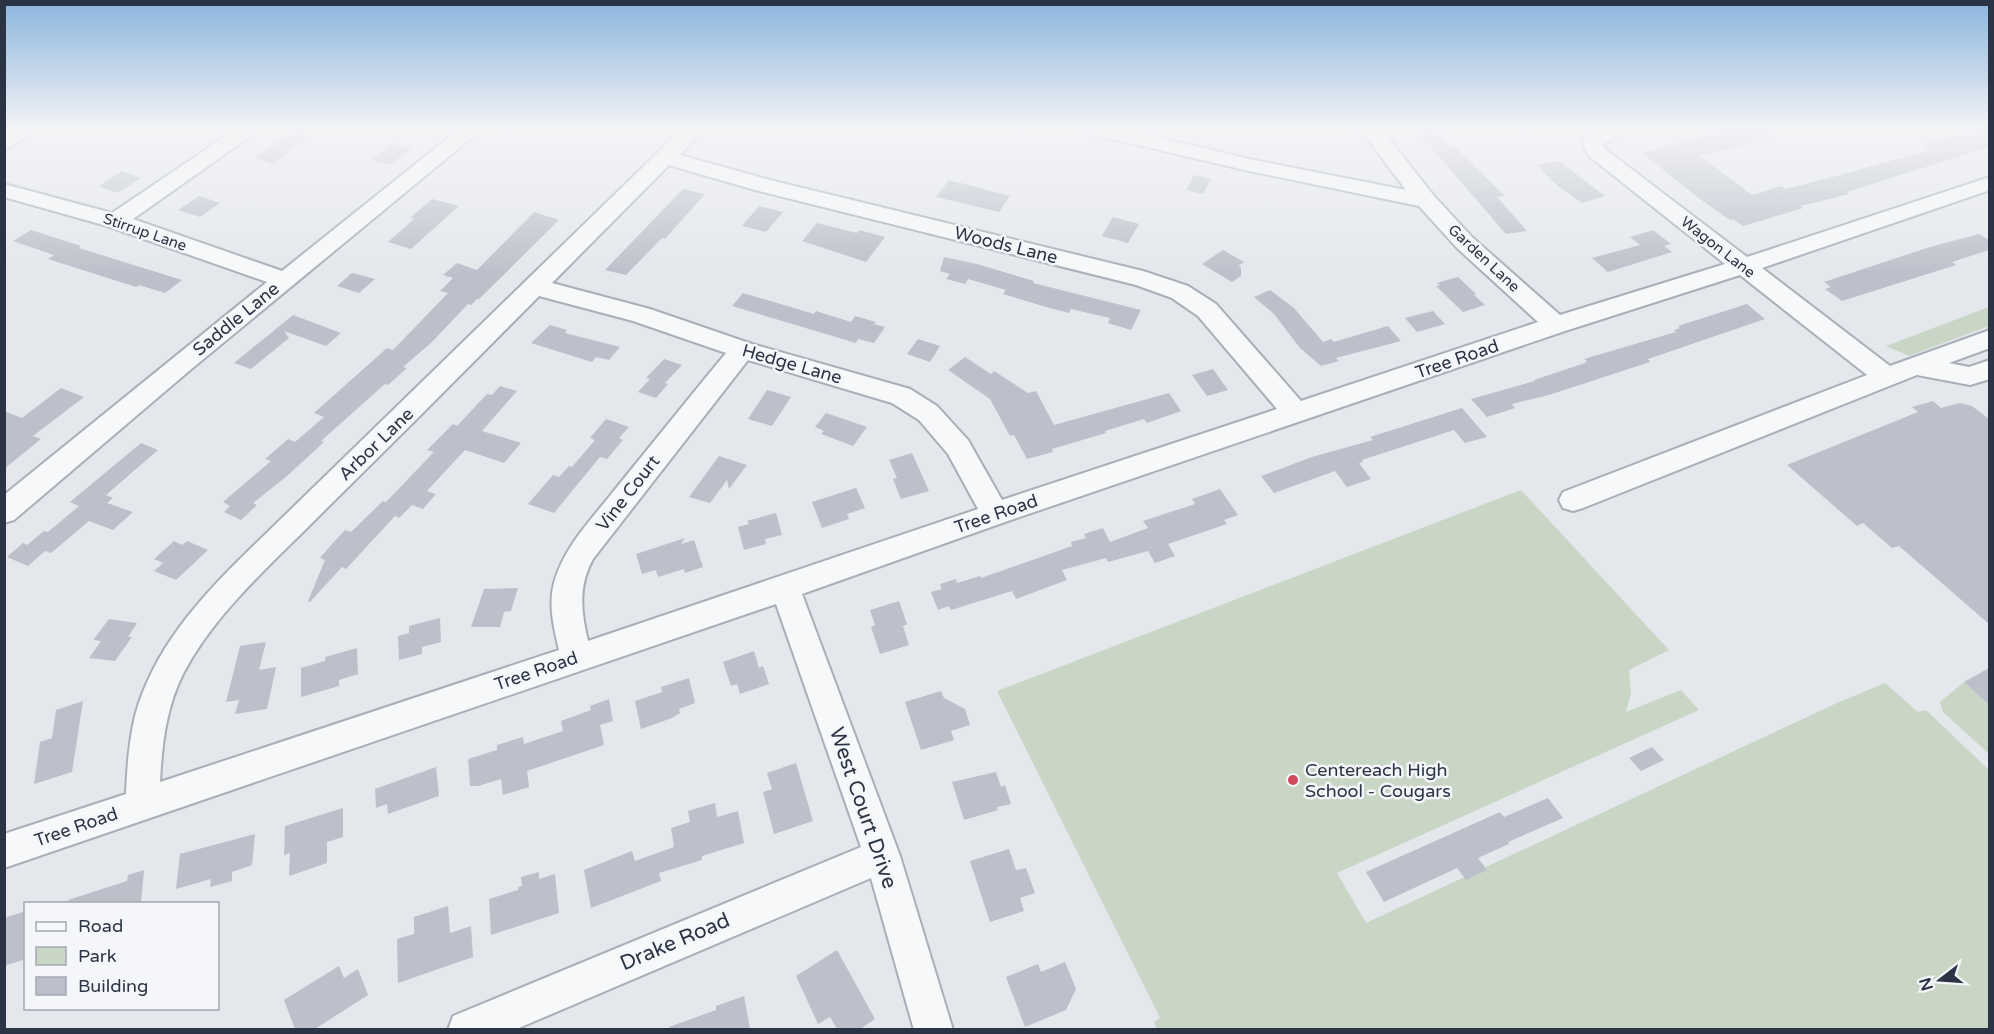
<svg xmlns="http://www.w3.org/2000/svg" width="1994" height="1034" viewBox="0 0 1994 1034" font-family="'Varela Round',sans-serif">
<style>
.green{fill:#c9d6c5}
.building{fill:#bbc0ca}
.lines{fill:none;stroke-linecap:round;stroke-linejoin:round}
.minor-casing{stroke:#a9aeb7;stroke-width:4}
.minor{fill:#f7f8fa;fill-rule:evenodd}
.poi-dot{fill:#d1495b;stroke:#f4f6f9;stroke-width:2}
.labels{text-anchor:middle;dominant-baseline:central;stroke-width:5;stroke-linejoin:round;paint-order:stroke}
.far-street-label{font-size:15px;fill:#2b3445;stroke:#f4f6f9}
.street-label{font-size:18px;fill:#2b3445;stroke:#f4f6f9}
.poi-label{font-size:18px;fill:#2b3445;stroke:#f4f6f9;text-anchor:start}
.near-street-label{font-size:21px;fill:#2b3445;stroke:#f4f6f9}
</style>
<rect width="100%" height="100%" fill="#e4e7ec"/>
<path class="green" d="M1989 307V326L1909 356 1886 346Z
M1521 490 1669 650 1629 670 1631 693 1626 712 1681 690 1699 710 1337 873 1366 923 1837 703 1885 683 1918 712 1926 710 1989 770V1029H1157L1154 1022 1160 1018 997 691Z
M1964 682 1989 705V754L1943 712 1940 702Z"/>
<path class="building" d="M295 130H303L308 137 273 164 254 158Z
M1416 130H1437L1450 147 1454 146 1505 196 1497 197 1527 231 1506 234Z
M1726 130H1771L1772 137 1700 156 1752 195 1782 186 1785 189 1829 178 1931 150 1922 144 1976 130H1989V147L1847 192 1849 194 1801 206 1803 208 1743 226 1733 219 1730 220 1700 199 1642 153Z
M392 143 412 149 390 165 371 160Z
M1559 161 1605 196 1582 203 1559 187 1536 165Z
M122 171 141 178 117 193 99 186Z
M1194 175 1211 179 1203 194 1186 190Z
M949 180 1010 196 999 212 936 197Z
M683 189 705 194 665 239 662 238 626 275 605 270Z
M199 196 220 203 200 217 178 210Z
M432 199 459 206 411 249 388 242 414 219 410 218Z
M759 206 783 212 766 232 742 226Z
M534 212 559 220 479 299H477L471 305 468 304 431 343 403 367 407 368 388 385 385 384 321 441 324 442 287 476 253 503 257 505 241 520 224 512 230 506 223 502 271 461 265 459 288 439 295 442 324 417 314 413 387 348 393 350 448 293 440 291 453 278 443 275 457 263 477 270Z
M1113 217 1139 224 1128 243 1102 236Z
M817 223 857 233 859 230 885 237 866 262 802 241Z
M31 230 81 246 79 248 182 280 165 293 139 285 136 287 48 259 54 255 13 241Z
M1653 230 1671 244 1664 246 1672 252 1608 272 1592 258 1640 245 1630 237Z
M1979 234 1989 240V250L1952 262 1956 265 1842 301 1825 289 1831 287 1824 282 1930 247Z
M1223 250 1244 262 1238 266 1241 267V276L1232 282 1202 264Z
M944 257 977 264 1034 281 1033 283 1141 310 1131 330 1108 323 1110 318 1071 309 1069 313 1046 307 1003 294 1006 290 968 279 965 284 946 279 950 274 940 271Z
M352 273 375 279 359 293 337 286Z
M1458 277 1476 294 1474 295 1485 305 1463 312 1436 286 1440 285 1437 283Z
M1270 290 1294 308 1323 342 1331 339 1334 342 1388 326 1401 341 1336 358 1339 361 1321 366 1300 348 1274 314 1254 297Z
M743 293 814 314 816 311 851 322 855 316 876 322 874 324 885 327 874 343 858 339 856 343 732 306Z
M1747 304 1765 319 1648 359 1650 362 1549 395 1512 404 1515 408 1487 417 1471 399 1535 381 1534 380 1585 363 1587 361 1584 359 1676 332 1674 330 1680 328 1678 326Z
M1433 311 1445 324 1417 332 1405 318Z
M293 315 341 333 326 346 284 331 289 338 251 369 234 363Z
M550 325 567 330 565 333 620 347 609 360 596 357 592 362 531 343Z
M918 339 940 346 930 362 907 354Z
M965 357 991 374 994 371 1028 393 1036 391 1054 425 1169 393 1181 411 1147 423 1144 419 1105 431 1106 433 1052 449 1053 452 1027 459 1014 435 1010 436 990 399 948 370Z
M664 359 682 365 665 383 668 384 656 398 638 392 650 379 646 378Z
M1213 369 1228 390 1207 396 1192 375Z
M500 386 517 391 482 431 521 443 504 463 465 450 427 491 436 494 423 509 412 505 399 518 395 516 346 569 342 567 310 602 308 601 325 560 320 558 332 544 345 530 351 532 383 501 386 502 434 452 427 450 453 424 457 426 487 394 492 395Z
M61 388 84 397 33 436 41 439 4 469V411L22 418Z
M767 390 791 397 772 426 748 419Z
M1933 401 1941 408 1960 403 1972 406 1989 419V624L1899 546 1892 548 1863 523 1857 526 1787 465 1918 412 1912 407Z
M1462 408 1487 437 1465 443 1454 430 1362 460 1363 462 1359 463 1371 479 1347 487 1335 471 1274 493 1261 476 1312 457 1373 440 1370 437Z
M826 413 867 427 853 446 821 434 824 431 815 427Z
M606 419 629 427 619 438 623 440 607 459 600 457 554 513 528 504 553 475 559 477 569 466 572 467 595 440 590 438Z
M141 443 158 450 106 495 113 498 107 503 133 512 113 530 89 521 51 553 45 551 28 566 7 557 23 543 27 545 44 531 48 532 79 506 70 502Z
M912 453 929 491 901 499 893 479 897 478 889 460Z
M719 456 747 465 729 489 727 480 710 503 689 497Z
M856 488 865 508 847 514 849 519 822 528 812 502Z
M1220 489 1238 515 1224 520 1227 524 1168 544 1175 556 1155 563 1148 551 1108 562 1106 558 1062 570 1067 580 1016 599 1012 591 951 610 949 606 938 610 931 592 942 589 940 584 956 579 957 583 980 576 981 578 1072 546 1071 542 1086 538 1084 534 1103 528 1110 542 1148 528 1143 521 1195 504 1192 499Z
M776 513 782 535 765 539 766 544 744 550 738 527 749 524 747 521Z
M685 538 681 544 694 540 703 567 685 573 684 569 658 577 656 570 642 574 636 554Z
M174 541 182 545 187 541 208 550 176 580 154 571 163 563 154 559Z
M518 588 511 611 504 612 500 627H471L484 589Z
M899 601 907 624 903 626 909 645 880 654 871 627 875 625 870 610Z
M440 618 441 642 422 647V654L399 660 398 636 409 633V626Z
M109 619 137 623 128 637H132L115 661 89 658 101 641 93 640Z
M266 642 259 670 276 667 267 709 235 714 239 700 226 702 240 646Z
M357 648 358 674 339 680V686L301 697V668L325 661V657Z
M754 651 759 668 763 666 769 684 740 694 737 684 731 686 723 662Z
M1989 668V705L1964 682Z
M689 678 695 703 679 709 680 713 672 718 641 729 635 701 662 692 661 687Z
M941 691 944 698 965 709 970 725 951 731 954 740 921 750 905 702Z
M609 699 613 721 600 725 604 745 527 771 529 787 503 795 501 779 478 786H470L468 759 497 750V745L523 737 524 744 563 731 561 721 591 710 590 706Z
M83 701 72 772 34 784 40 742 52 738 56 710Z
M1652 747 1664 760 1641 771 1629 758Z
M796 763 813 821 774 834 763 792 772 789 767 773Z
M436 767 439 796 388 814 387 804 376 808 375 789Z
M996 772 1001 787 1005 785 1011 804 997 807 998 810 964 820 952 782Z
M1548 798 1563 818 1508 842 1509 844 1478 858 1487 870 1466 880 1457 868 1384 902 1366 872 1500 812 1504 817Z
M715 803 717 817 738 811 744 843 702 856V860L659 873 661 881 591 908 584 870 632 851 635 861 674 847 671 828 690 822 688 811Z
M343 808V837L327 842V863L289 876 290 853 284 855 285 826Z
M255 834 252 865 232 872V881L210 887 211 879 176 889 180 854Z
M1009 849 1016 870 1026 868 1035 893 1020 898 1024 911 990 922 970 861Z
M144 870 141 903H69L68 900 127 881 128 875Z
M539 872V879L555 874 559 913 491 935 489 899 518 890V887L522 886 521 877Z
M448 906 450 933 471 926 473 957 398 983 397 939 414 934V917Z
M26 911V959L4 966V918Z
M837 950 875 1019 860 1029H837L830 1017 818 1024 796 976Z
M1065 962 1076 989 1066 1010 1025 1027 1006 977 1038 964 1041 972Z
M339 966 344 978 358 969 368 995 315 1029H295L284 1000Z
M744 996 750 1029H669V1027L716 1010V1006Z"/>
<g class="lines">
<g class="minor-casing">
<path id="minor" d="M9 130H34L11 147 4 149V134Z
M235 130H259L133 219 282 271 458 130H481L189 371 14 520 4 523V495L267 282 107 226 4 197V184L112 213Z
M681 130H703L680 155 770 180 1143 271 1188 286 1216 304 1301 401 1538 322 1457 248 1419 206 1249 171 1092 134 1089 130H1127L1249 159 1406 190 1361 130H1382L1434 196 1473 238 1560 315 1725 264 1589 156 1582 142 1596 130H1626L1623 134 1603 144 1605 149 1747 257 1990 177V190L1762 268 1890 366 1990 330V348L1949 363 1969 367 1990 360V379L1970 385 1917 375 1583 508 1573 511 1563 508 1559 500 1563 492 1867 375 1740 275 1565 331 1005 522 802 594 900 856 953 1030H914L871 878 514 1030H448L453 1016 861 847 776 604 4 868V834L126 794C127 767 129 741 135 716 153 650 199 599 246 553ZM669 165 755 190 1136 285 1172 298 1198 316 1277 409 1002 500 968 440 937 406 910 389 752 344 650 309 552 283ZM539 296 633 321 726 353C688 399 651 445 613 492 591 520 564 547 554 583 548 605 554 628 559 650L160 782C162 744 166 707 184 672 217 610 275 561 324 511 396 440 468 368 539 296ZM748 360 892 403 919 420 948 454 978 509 588 641C581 612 578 586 593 559Z"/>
</g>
<use href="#minor" class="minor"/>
</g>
<linearGradient id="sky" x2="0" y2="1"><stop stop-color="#8bb4dd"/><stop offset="0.47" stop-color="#f3f4f6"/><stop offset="1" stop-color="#f3f4f6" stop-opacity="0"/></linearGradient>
<rect width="1994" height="275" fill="url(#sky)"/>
<circle class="poi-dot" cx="1293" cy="780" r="6"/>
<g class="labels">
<g class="far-street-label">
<text transform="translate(145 232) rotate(19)">Stirrup Lane</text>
<text transform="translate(1718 247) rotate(38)">Wagon Lane</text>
<text transform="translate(1484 258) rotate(43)">Garden Lane</text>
</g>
<g class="street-label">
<text transform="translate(1006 245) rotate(14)">Woods Lane</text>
<text transform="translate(236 319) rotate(-39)">Saddle Lane</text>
<text transform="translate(1457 359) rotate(-19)">Tree Road</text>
<text transform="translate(792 364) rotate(16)">Hedge Lane</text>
<text transform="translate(376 444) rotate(-44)">Arbor Lane</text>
<text transform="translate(628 493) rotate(-52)">Vine Court</text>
<text transform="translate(996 514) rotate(-19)">Tree Road</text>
<text transform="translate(536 671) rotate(-19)">Tree Road</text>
<text transform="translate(76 827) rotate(-19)">Tree Road</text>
</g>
<g class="poi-label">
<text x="1305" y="770">Centereach High<tspan x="1305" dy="21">School - Cougars</tspan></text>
</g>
<g class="near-street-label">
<text transform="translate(863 808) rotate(71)">West Court Drive</text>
<text transform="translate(675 942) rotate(-23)">Drake Road</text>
</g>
</g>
<rect width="1994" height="1034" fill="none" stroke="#2b3445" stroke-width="12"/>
<rect x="24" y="902" width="195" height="108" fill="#f4f6f9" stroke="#a4a8b1" stroke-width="1.5"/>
<rect x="36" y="922" width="30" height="9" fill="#f7f8fa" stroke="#a4a8b1" stroke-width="1.5"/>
<text x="78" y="932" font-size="18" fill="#2b3445">Road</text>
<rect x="36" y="947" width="30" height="18" fill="#c9d6c5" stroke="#a4a8b1" stroke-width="1.5"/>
<text x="78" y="962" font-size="18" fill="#2b3445">Park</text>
<rect x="36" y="977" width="30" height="18" fill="#bbc0ca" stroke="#a4a8b1" stroke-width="1.5"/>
<text x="78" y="992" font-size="18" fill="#2b3445">Building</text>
<g transform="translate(1940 980) rotate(253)" stroke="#f4f6f9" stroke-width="4.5" paint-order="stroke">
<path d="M0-4.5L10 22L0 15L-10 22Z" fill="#2b3445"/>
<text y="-9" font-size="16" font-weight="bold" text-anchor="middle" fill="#2b3445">N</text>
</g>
</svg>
